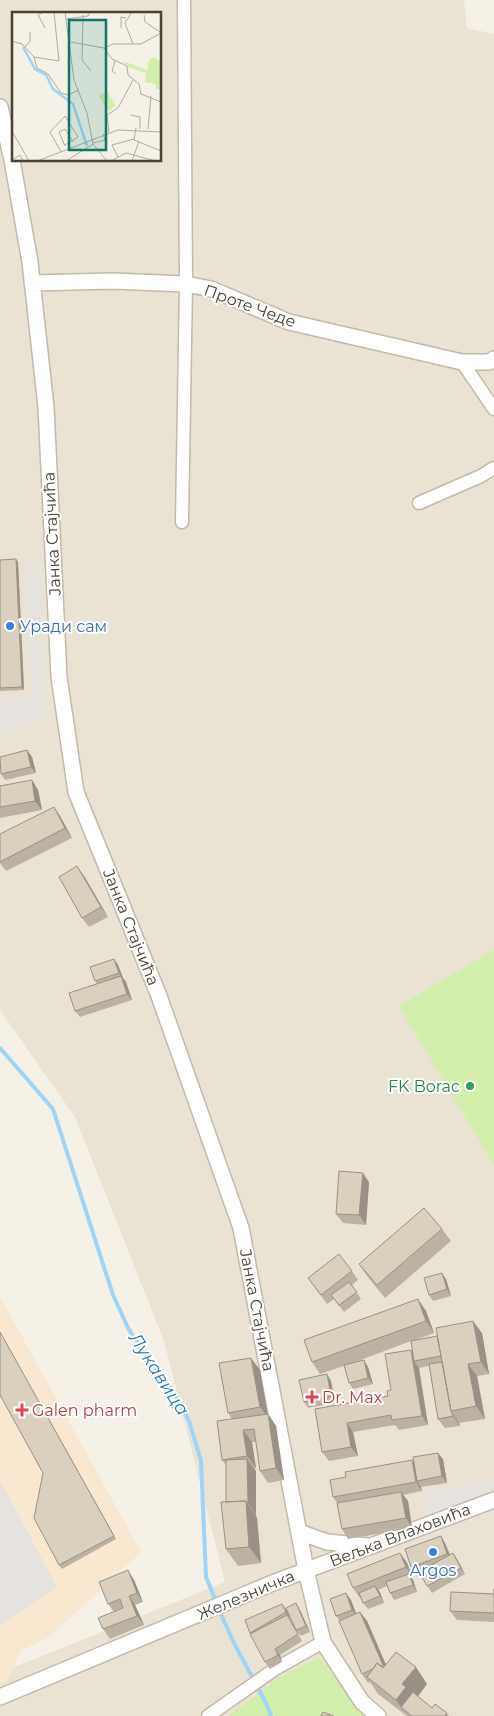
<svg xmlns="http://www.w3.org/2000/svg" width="494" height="1716" viewBox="0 0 494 1716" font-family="Montserrat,sans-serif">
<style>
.residential{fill:#eae3d4;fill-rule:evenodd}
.commercial{fill:#f9e7d0}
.green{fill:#d1eeab}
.parking{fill:#e6e3df}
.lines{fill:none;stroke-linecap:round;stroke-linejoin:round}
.stream{stroke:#9dd4f8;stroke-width:4}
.minor-casing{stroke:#c2b9a8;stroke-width:15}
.tertiary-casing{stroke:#c2b9a8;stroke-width:18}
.minor{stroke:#fff;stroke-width:12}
.tertiary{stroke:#fff;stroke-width:15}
.wall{fill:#bcb2a3}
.shaded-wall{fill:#999185}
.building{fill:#dbcfbe;stroke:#999185}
.shop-dot{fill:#3f7fe0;stroke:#fff;stroke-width:2}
.leisure-dot{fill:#2e9e5b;stroke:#fff;stroke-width:2}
.health-dot{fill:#e0444e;stroke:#fff;stroke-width:2}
.labels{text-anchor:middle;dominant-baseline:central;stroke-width:4;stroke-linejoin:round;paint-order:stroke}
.street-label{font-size:16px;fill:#494135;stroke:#fff}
.shop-label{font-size:16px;fill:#366cbe;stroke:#fff;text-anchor:start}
.leisure-label{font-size:16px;fill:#27864d;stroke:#fff;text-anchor:end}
.health-label{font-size:16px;fill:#be3a42;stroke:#fff;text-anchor:start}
.water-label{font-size:18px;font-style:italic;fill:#217ab8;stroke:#fff}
.inset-river{fill:none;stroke:#9dd4f8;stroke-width:2.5}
.inset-road{fill:none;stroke:#b0aba0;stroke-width:1}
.view{fill:#0f766e;fill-opacity:0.15;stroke:#0f766e;stroke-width:2.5}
.inset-edge{fill:none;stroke:#494135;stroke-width:2.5}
</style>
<rect width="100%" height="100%" fill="#f5f1e7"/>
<path class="residential" d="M0 0H464L467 28 494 34V1716H0V1673L225 1582 164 1341 75 1117 0 1010ZM14 14H160V160H14Z"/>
<path class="commercial" d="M0 1297 141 1552 49 1637 20 1651 8 1680 0 1684Z"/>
<path class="green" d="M494 950V1165L399 1006Z
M320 1657 359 1712 364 1716H229L279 1678Z"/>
<path class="parking" d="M40 564 46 716 0 737V701L33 698 24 565Z
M493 1479 494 1495 425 1522 424 1493Z
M0 1480 57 1587 0 1626Z"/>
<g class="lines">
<path class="stream" d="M0 1048 53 1109 113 1295 129 1330 175 1394 189 1421 201 1461 206 1577 217 1604
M219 1610 234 1643 267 1705 271 1716"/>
<g class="minor-casing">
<path id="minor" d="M462 362 494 409
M419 503 481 476 494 468
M182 522 186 284 184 0
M208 1716 275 1669 323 1642"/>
</g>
<g class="tertiary-casing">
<path id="tertiary" d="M0 107 12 160 30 262 46 407 59 677 76 792 159 996 241 1228 306 1570 323 1642 362 1702 378 1716
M32 283 113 281 186 284 211 289 289 322 462 362H489L494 359
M299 1532 327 1542 368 1546
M0 1697 275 1582 494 1500"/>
</g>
<use href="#minor" class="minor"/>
<use href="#tertiary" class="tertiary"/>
</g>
<path class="wall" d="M0 560 18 562 24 690 0 691Z
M27 750 32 757 36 773 5 780 1 774Z
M32 780 38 790 42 810 0 818V786Z
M60 816 72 838 6 871 0 863V834Z
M84 876 108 917 89 927 82 918Z
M114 959 118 965 123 978 126 982 132 1000 80 1017 75 1011 97 984 95 981Z
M369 1182 366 1225 343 1223 336 1214Z
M442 1229 451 1241 385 1298 367 1276 359 1264Z
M352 1271 358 1280 352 1285 361 1299 344 1312 334 1299 327 1304 308 1278Z
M446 1279 451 1296 433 1301 429 1295Z
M426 1311 434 1333 413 1341 482 1333 489 1374 477 1376 485 1419 459 1423 460 1426 445 1428 438 1419 429 1366 419 1368 428 1425 399 1430 395 1425 353 1432 358 1456 329 1461 322 1452 315 1409 388 1396 391 1390 413 1353 411 1341 350 1364 364 1360 368 1367 373 1384 353 1389 349 1383 344 1366 320 1374 312 1362Z
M0 1332 116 1539 62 1569 59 1565 43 1473 1 1396 0 1397Z
M260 1370 268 1414 276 1426 284 1480 268 1483 260 1471 256 1442H252L256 1468 254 1469 256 1471V1515L257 1518 261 1563 238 1566 226 1549V1465L222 1460 232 1419 228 1413Z
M327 1374 331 1381 335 1403 308 1408 304 1402Z
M443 1459 447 1483 421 1487 422 1491 403 1495 408 1501 412 1528 348 1539 342 1529 337 1503 333 1497 346 1477 412 1460 414 1463Z
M441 1536 445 1543 450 1555 453 1553 465 1574 432 1593 419 1572 416 1574 411 1567Z
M400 1553 407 1563 412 1576 411 1577 413 1580 417 1592 394 1600 390 1593 387 1586 378 1590 384 1603 368 1609 363 1603 360 1597H359L353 1588Z
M134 1580 143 1602 135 1605 144 1625 110 1639 103 1629 114 1612 108 1604Z
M494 1589V1622L457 1620 450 1611 494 1594Z
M351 1600 356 1614 360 1612 367 1621 386 1665 427 1684 418 1696 432 1708 447 1713 449 1716H407L378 1694 370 1682 368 1683 362 1674 340 1621 336 1616Z
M282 1604 287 1611 290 1619 296 1630 300 1610 310 1632 301 1636 296 1630 302 1641 280 1655 282 1662 270 1669 265 1662 250 1633Z"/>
<path class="shaded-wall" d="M16 559 18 562 24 690 22 687Z
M27 750 32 757 36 773 31 767Z
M32 780 38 790 42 810 35 801Z
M54 807 60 816 72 838 65 828Z
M77 866 84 876 108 917 101 907Z
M114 959 118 965 123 978 126 982 132 1000 127 994 122 978 119 973Z
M363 1173 369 1182 366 1225 359 1215Z
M442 1273 446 1279 451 1296 447 1289Z
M418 1299 426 1311 434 1333 426 1321Z
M473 1321 482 1333 489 1374 481 1362Z
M0 1332 116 1539 114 1536Z
M411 1350 417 1359 414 1361 419 1368 428 1425 422 1416Z
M251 1358 260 1370 268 1417V1414L276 1426 284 1480 276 1468 269 1419 260 1407Z
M364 1360 368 1367 373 1384 368 1378Z
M468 1364 477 1376 485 1419 476 1406Z
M327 1374 331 1381 335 1403 331 1396Z
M453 1414 459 1423 460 1426 453 1416Z
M347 1423 353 1432 358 1456 351 1447Z
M243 1430 252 1442 256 1468 247 1456Z
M438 1453 443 1459 447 1483 442 1476Z
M247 1459 256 1471V1515L248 1503Z
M412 1460 418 1470 417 1481 421 1487 422 1491 416 1482Z
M401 1492 408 1501 412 1528 406 1518Z
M246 1501 257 1518 261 1563 249 1547Z
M441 1536 445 1543 452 1560 447 1554Z
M400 1553 407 1563 412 1576 406 1567Z
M453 1553 457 1559 465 1574 461 1568Z
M128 1570 134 1580 143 1602 137 1593Z
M409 1574 413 1580 417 1592 413 1585Z
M375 1586 380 1592 384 1603 380 1596Z
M346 1593 351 1600 357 1616 352 1610Z
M129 1596 135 1605 144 1625 137 1616Z
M296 1603 300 1610 310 1632 306 1626Z
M282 1604 287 1611 290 1619 286 1612Z
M360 1612 367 1621 390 1674 383 1665Z
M275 1649 280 1655 282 1662 278 1655Z
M416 1667 427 1684 415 1700 401 1707 396 1700 402 1684Z"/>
<path class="building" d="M16 559 22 687 0 688V560Z
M27 750 31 767 1 774 0 757Z
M32 780 35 801 0 807V786Z
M54 807 65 828 0 862V834Z
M77 866 101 907 82 918 59 877Z
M114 959 119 973 95 981 90 967Z
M121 976 127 994 75 1011 69 993Z
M339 1171 363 1173 359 1215 336 1214Z
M424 1208 442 1229 377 1285 359 1264Z
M339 1254 352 1271 321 1295 308 1278Z
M442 1273 447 1289 429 1295 424 1278Z
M349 1282 357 1292 339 1305 331 1295Z
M418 1299 426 1321 312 1362 304 1340Z
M473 1321 481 1362 468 1364 476 1406 451 1411 436 1328Z
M0 1332 114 1536 59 1565 34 1518 43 1473 0 1395Z
M437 1336 441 1356 414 1361 411 1341Z
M411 1350 422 1416 392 1420 391 1415 347 1423 351 1447 322 1452 315 1409 388 1396 387 1391 391 1390 385 1354Z
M251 1358 260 1407 228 1413 219 1363Z
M364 1360 368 1378 349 1383 344 1365Z
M442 1362 451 1411 453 1416 438 1419 429 1364Z
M327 1374 331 1396 304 1402 299 1380Z
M268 1414 276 1468 260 1471 254 1429 243 1430 247 1456 222 1460 217 1421Z
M438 1453 442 1476 417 1481 413 1457Z
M247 1459 248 1503 246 1501 226 1502V1460Z
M412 1460 416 1482 333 1497 330 1480 346 1477 345 1472Z
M401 1492 406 1518 342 1529 337 1503Z
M246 1501 249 1547 226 1549 221 1502Z
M441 1536 447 1554 411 1567 405 1549Z
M400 1553 406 1567 353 1588 347 1574Z
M453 1553 461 1568 427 1586 419 1572Z
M128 1570 137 1593 129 1596 137 1616 103 1629 98 1618 123 1608 120 1599 108 1604 99 1582Z
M409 1574 413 1585 390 1593 386 1582Z
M375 1586 380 1596 363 1603 359 1593Z
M494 1589V1613L450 1611 451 1592 494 1594Z
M346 1593 352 1610 336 1616 330 1599Z
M296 1603 306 1626 296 1630 286 1608Z
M282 1604 286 1612 250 1633 245 1620Z
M360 1612 383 1665 381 1666 377 1663 373 1669 362 1674 339 1621Z
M287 1615 298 1634 275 1649 278 1655 265 1662 250 1634Z
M396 1652 416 1667 402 1684 406 1687 396 1700 367 1677 377 1663 383 1668Z
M413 1692 432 1708 435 1704 447 1713 444 1716H412L401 1707Z
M323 1712 334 1716H321Z"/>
<g class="shop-dot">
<circle cx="10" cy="626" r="5"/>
<circle cx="433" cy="1552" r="5"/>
</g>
<circle class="leisure-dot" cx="470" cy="1086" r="5"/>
<g class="health-dot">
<path d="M309.5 1389.5h5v5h5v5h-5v5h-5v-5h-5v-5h5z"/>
<path d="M19.5 1402.5h5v5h5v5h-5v5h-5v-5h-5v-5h5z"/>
</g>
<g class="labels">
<g class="street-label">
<text transform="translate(250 306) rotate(20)">Проте Чеде</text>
<text transform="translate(52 534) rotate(-93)">Јанка Стајчића</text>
<text transform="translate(131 927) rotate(68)">Јанка Стајчића</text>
<text transform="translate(257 1310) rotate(79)">Јанка Стајчића</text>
<text transform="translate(400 1535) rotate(-21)">Вељка Влаховића</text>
<text transform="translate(246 1595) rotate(-23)">Железничка</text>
</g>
<g class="shop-label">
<text x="20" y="626">Уради сам</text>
<text x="433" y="1570" text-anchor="middle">Argos</text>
</g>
<g class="leisure-label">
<text x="460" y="1086">FK Borac</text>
</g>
<g class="health-label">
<text x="322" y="1397">Dr. Max</text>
<text x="32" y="1410">Galen pharm</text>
</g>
<g class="water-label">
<text transform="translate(159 1374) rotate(57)">Лукавица</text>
</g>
</g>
<g transform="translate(12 12)">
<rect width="149" height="149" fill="#f5f1e7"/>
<path d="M142 45 149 50V77H144V72L133 70 134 61 118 56 111 49 135 58 137 48ZM95 79 104 94 96 99 87 84Z" fill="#d1eeab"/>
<path class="inset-river" d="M11 35 23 57 34 63 41 77 61 92 75 134"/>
<path class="inset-road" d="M31 0 26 3 33 16M53 0 62 68 75 101 81 132 95 149M120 0 113 11 121 32M71 3 70 48 79 59M132 3 133 10 148 20M54 7 76 4 78 0M109 16V5L114 6M0 29 10 32 22 45 47 49 42 0M59 30 92 36 101 32H129L149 21M13 35 18 29V20M92 36 100 47 115 54 116 63 127 72 129 82 149 90M22 45 25 56 36 62 49 81 56 83 67 78M103 49 100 59 104 62M119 103 128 105V117M124 116 122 128 149 139M136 117 139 84M0 119 17 149M97 120 95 103 106 96 121 68M81 131 93 128 91 122M53 134 47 120 53 117 61 130M49 140 38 120 53 104 66 125 53 133M106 145 100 133 122 127M0 148 8 143 11 149M25 149 106 118 149 120M54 149 81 132M99 149 114 141 144 149M120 149 127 129"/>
<path class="view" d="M57 8H94V138H57Z"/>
<rect width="149" height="149" class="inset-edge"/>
</g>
</svg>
